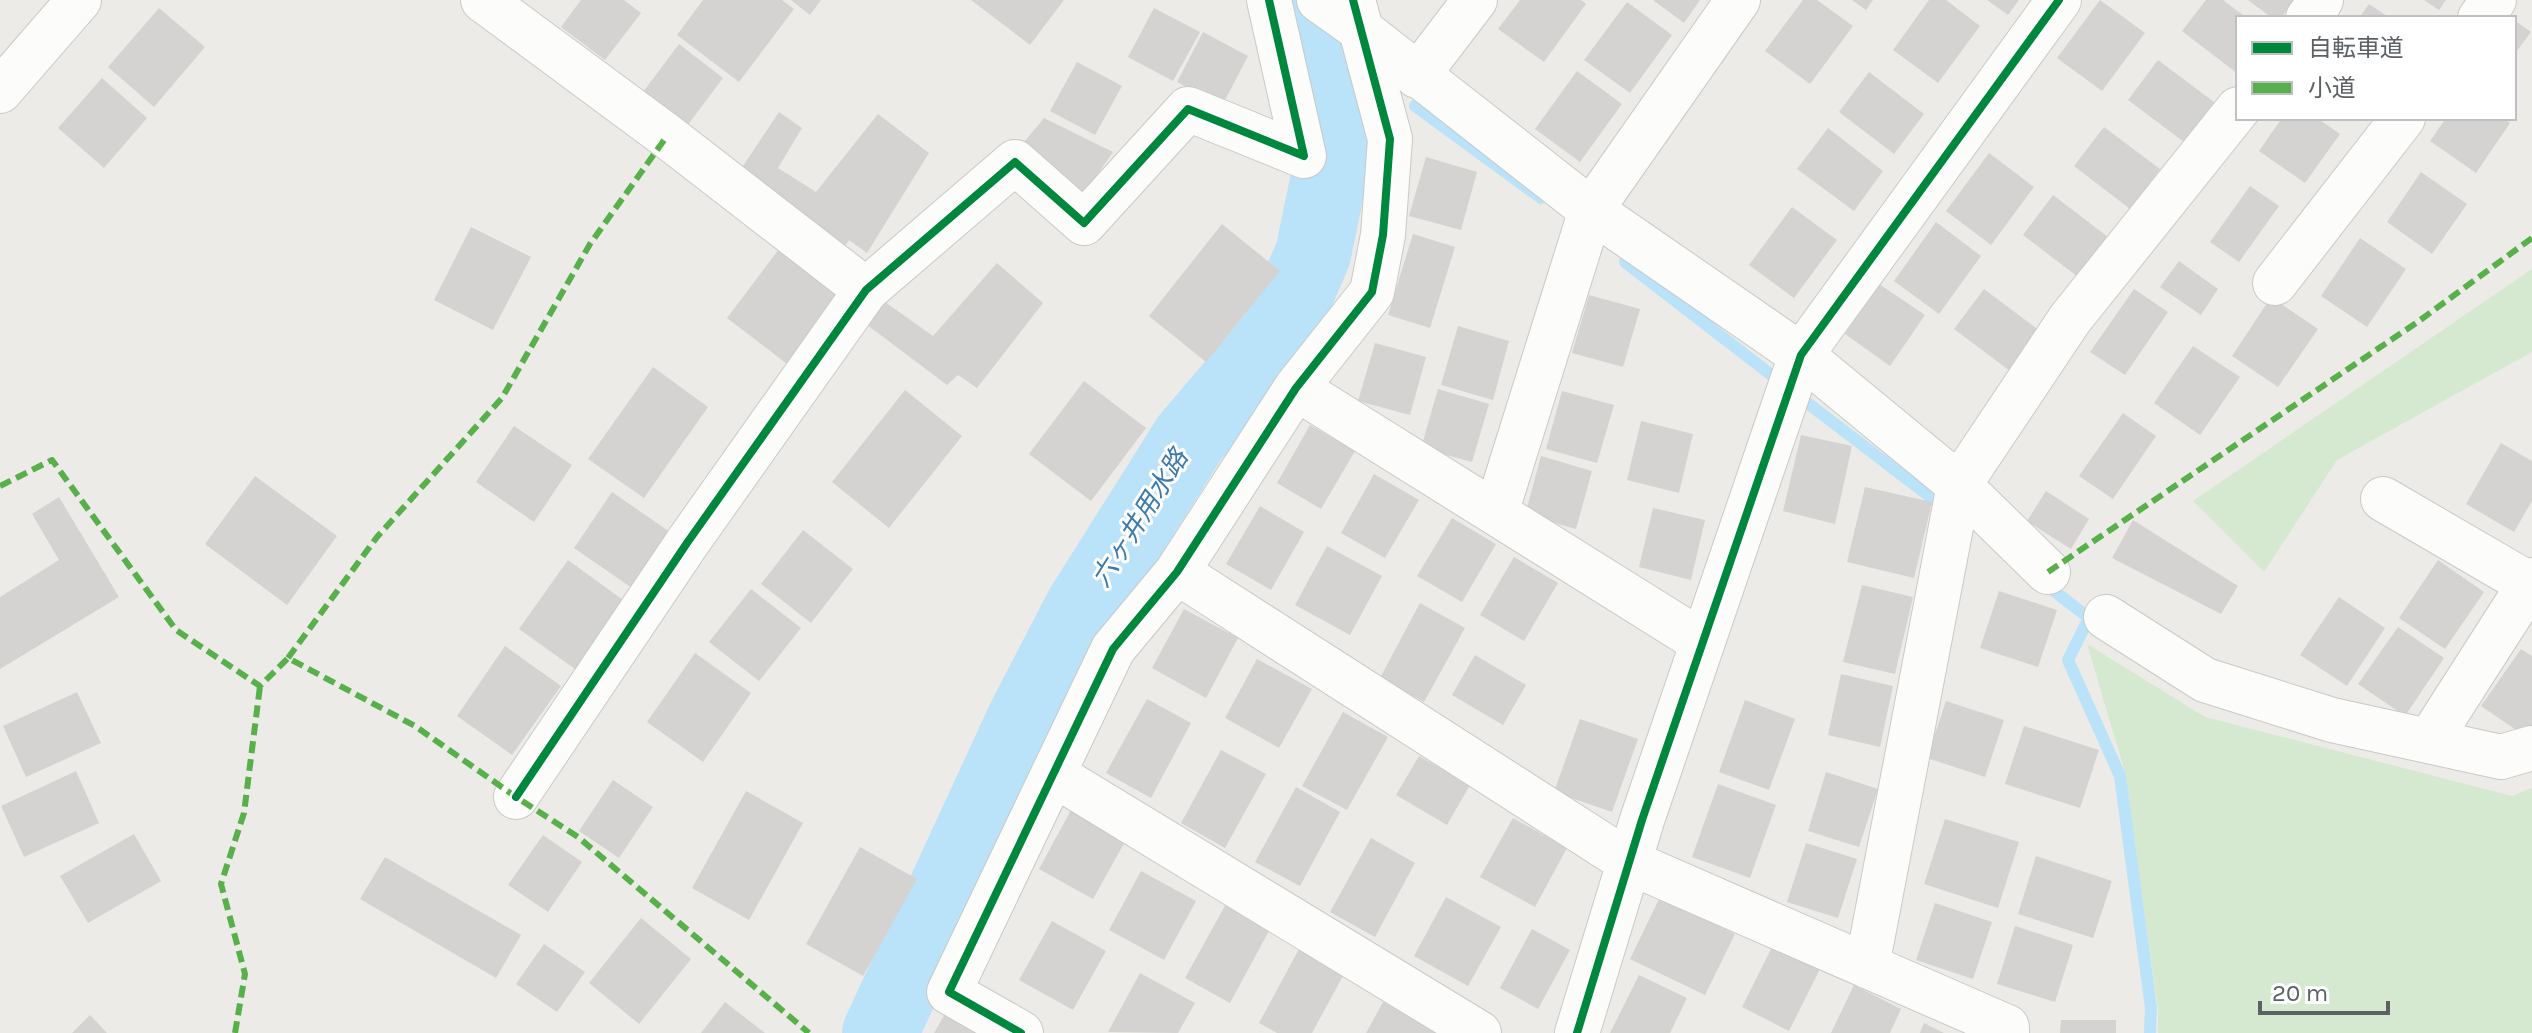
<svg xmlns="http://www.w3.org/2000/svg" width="2532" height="1033" viewBox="0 0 2532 1033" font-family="Karla,'Noto Sans JP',sans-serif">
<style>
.green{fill:#d5e9d1}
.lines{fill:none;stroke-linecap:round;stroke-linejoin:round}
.stream{stroke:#bae2f8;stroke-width:12}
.river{stroke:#bae2f8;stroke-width:76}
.building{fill:#d4d3d1}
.minor-casing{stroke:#c9c9c9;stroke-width:46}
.secondary-casing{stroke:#c7c8c7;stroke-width:46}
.minor{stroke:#fcfcfb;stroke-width:44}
.secondary{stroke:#fcfcfb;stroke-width:44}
.quiet{stroke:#58b04a;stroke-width:6;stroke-dasharray:12 6;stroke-linecap:butt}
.cycleway-casing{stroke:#fff;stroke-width:13}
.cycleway{stroke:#00873e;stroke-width:8}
.labels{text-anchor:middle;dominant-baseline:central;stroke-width:6;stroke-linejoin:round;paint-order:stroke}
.water-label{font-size:26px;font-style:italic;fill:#3a7aac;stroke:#fff}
</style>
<rect width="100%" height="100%" fill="#ecebe7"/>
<path class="green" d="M2532 269V352L2337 460 2264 572 2193 501Z
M2087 644 2205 717 2512 796 2532 788V1033H2158V1010L2124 769Z"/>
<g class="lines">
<path class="stream" d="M1415 106 1541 198
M1625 262 1783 384
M1797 395 1945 508
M2045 584 2089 618 2068 660 2120 776 2151 1008 2150 1033"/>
<path class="river" d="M880 1033 1025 719 1082 609 1189 439 1279 333 1313 254 1334 153 1299 0"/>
</g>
<path class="building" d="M581 0H624L641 13 605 60 561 27Z
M703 0H782L794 9 739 82 677 35Z
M791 0H821L810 15Z
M971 0H1064L1030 45Z
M1520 0H1581L1586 4 1544 62 1498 29Z
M1653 0H1700L1684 23Z
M1803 0H1817L1853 26 1810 84 1765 51Z
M1852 0H1873L1866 10Z
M1929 0H1946L1980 26 1938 83 1893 50Z
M1987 0H2019L2008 15Z
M2100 0 2145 33 2102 91 2057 58Z
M2206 0H2223L2247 18H2238V74L2182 31Z
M2248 0H2295L2281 18H2272Z
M2424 0H2446L2439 10Z
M1627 2 1672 35 1630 93 1584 60Z
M2369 4 2390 18H2359Z
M159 8 205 47 154 107 108 67Z
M1154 8 1200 32 1173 81 1128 57Z
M2514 20 2531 32 2514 55Z
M1203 32 1248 56 1222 106 1177 82Z
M679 44 723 78 687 126 643 92Z
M2158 60 2214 102 2184 142 2128 100Z
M1077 62 1122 86 1095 135 1050 111Z
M1577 71 1622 104 1580 162 1535 129Z
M1869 72 1924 114 1894 154 1839 112Z
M102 78 147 118 104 168 58 128Z
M779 112 802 128 778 168 816 192 878 114 929 153 867 253 849 240 843 249 739 172Z
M1044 118 1113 152 1083 195 1020 147Z
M2282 118H2317L2340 134 2305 183 2259 151Z
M2446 118H2503L2510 123 2476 173 2430 141Z
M2104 127 2160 169 2130 209 2074 166Z
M1828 128 1883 171 1854 211 1797 169Z
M1989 153 2034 187 1991 245 1946 211Z
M1426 157 1477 172 1461 230 1409 216Z
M2421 172 2467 204 2432 254 2387 222Z
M2250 186 2279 206 2239 262 2210 242Z
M2053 195 2108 237 2078 277 2023 235Z
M1792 207 1837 240 1794 298 1749 265Z
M1936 222 1981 256 1939 314 1894 281Z
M1222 224 1280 271 1206 362 1149 316Z
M471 227 531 257 493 330 434 300Z
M1413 234 1455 247 1430 328 1388 315Z
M2360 238 2406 269 2367 327 2321 296Z
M782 245 845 293 790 366 727 318Z
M2179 261 2218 289 2201 315 2160 287Z
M997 263 1043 303 977 388 958 375 947 385 866 324 885 302 933 336Z
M1879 284 1925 315 1890 366 1845 334Z
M1984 289 2040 331 2010 371 1954 329Z
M2134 289 2168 312 2125 375 2090 352Z
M1589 295 1640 309 1623 367 1572 353Z
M2271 297 2318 329 2278 387 2232 356Z
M1458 326 1509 341 1493 400 1441 385Z
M1375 343 1426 357 1410 415 1358 401Z
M2193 346 2240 377 2200 435 2154 403Z
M653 367 708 407 644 498 588 459Z
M1084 381 1146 428 1091 501 1029 454Z
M1438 389 1489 404 1472 462 1421 448Z
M905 390 962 436 889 528 832 482Z
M1562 391 1614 405 1597 463 1546 449Z
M2123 413 2156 436 2113 499 2079 476Z
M1641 421 1693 434 1679 493 1627 480Z
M1310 425 1355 451 1321 509 1277 483Z
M514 426 572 465 534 522 476 482Z
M1801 435 1852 446 1835 524 1783 511Z
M2501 443 2532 461V501L2514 532 2466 504Z
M1541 456 1592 471 1576 529 1525 515Z
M1374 474 1419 500 1385 558 1341 533Z
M255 476 337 536 287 605 205 544Z
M1865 487 1932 502 1914 578 1847 562Z
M2046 491 2089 519 2071 549 2027 521Z
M612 492 670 532 632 588 574 548Z
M59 497 119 597 0 669V597L59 560 32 514Z
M1260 506 1304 532 1271 590 1226 564Z
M1653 508 1705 520 1691 580 1639 567Z
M1452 518 1496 544 1462 602 1417 576Z
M2133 520 2238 586 2221 614 2112 558Z
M803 530 853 569 811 623 761 584Z
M1327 546 1382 576 1350 635 1295 605Z
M1514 557 1558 583 1524 641 1480 615Z
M568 560 623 600 575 669 519 629Z
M2438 560 2484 592 2445 649 2399 618Z
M1862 585 1913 597 1895 674 1843 662Z
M751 589 801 628 759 681 709 642Z
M1999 591 2057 610 2038 667 1980 648Z
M2339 597 2385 628 2347 686 2300 655Z
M1420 603 1465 628 1424 702 1380 678Z
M1184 609 1238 638 1206 698 1152 668Z
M2398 627 2444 658 2405 716 2358 684Z
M505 646 561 686 512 755 457 716Z
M2521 649 2532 656V732L2528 738 2481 706Z
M695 653 751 693 703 762 647 722Z
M1475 655 1526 685 1503 725 1452 695Z
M1257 659 1312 689 1279 748 1225 718Z
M1841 674 1893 686 1880 747 1828 735Z
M77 692 101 743 26 777 3 726Z
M1147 699 1191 723 1151 798 1106 773Z
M1745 700 1795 719 1769 790 1719 772Z
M1946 701 2004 720 1985 777 1927 758Z
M1343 712 1388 737 1347 810 1302 786Z
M1580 719 1638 739 1612 812 1554 792Z
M2024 726 2099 750 2080 808 2005 784Z
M1221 750 1266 774 1225 848 1181 823Z
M1419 756 1470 785 1447 825 1396 795Z
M76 771 99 823 24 857 1 806Z
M1826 772 1878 789 1859 847 1808 831Z
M613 780 653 807 619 858 579 831Z
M1718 784 1776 805 1750 878 1692 857Z
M1296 787 1340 812 1300 886 1255 862Z
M746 791 803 823 749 920 692 888Z
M1071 810 1126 840 1093 899 1039 869Z
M1513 818 1567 848 1535 907 1480 877Z
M1945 819 2019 842 1998 908 1924 884Z
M134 834 161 881 88 923 60 876Z
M543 835 582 862 548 912 508 885Z
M1371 838 1415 863 1375 937 1330 912Z
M1806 843 1857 859 1838 918 1787 902Z
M860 847 917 879 863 976 806 944Z
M2036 856 2112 881 2093 938 2018 914Z
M385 857 521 935 496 978 360 899Z
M1141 871 1196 901 1164 960 1109 930Z
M1446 897 1501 927 1468 986 1414 956Z
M1660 897 1735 934 1705 995 1630 959Z
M1935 903 1992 922 1973 979 1916 960Z
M1226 904 1270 929 1230 1003 1185 978Z
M641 918 691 959 639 1024 589 983Z
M1052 921 1106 951 1073 1010 1019 980Z
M2015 926 2073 945 2055 1002 1997 984Z
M1532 929 1570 950 1538 1009 1500 988Z
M1774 943 1821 967 1789 1031 1742 1007Z
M544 944 585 972 557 1012 516 984Z
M1299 949 1344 974 1312 1033H1277L1259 1023Z
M1140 973 1195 1003 1178 1033 1108 1032Z
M1639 975 1687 998 1670 1033H1610Z
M1854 985 1901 1009 1890 1033H1831Z
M725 1002 765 1033H701Z
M1383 1002 1439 1033H1366Z
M950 1005 992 1033H934Z
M90 1015 107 1033H72Z
M2061 1020H2116V1033H2060Z
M1924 1023 1944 1033H1920Z"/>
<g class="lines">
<g class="minor-casing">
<path id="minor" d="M483 0 667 136 866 290
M1319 0 1360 29 1591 210 1801 355 1959 485 2048 572
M2308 18 2321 0
M2480 18 2494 0
M1417 76 1475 0
M2275 283 2403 118
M1296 388 1702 642
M2383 499 2529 584
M1496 513 1591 210 1738 0
M1177 572 1629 862 2007 1027V1033
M2106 617 2205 680 2332 720 2501 757 2532 748
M2429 741 2532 580
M1053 774 1479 1033
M516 797 687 543 866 290 1015 162 1084 223 1188 109 1304 156 1269 0
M1867 966 1959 485 2070 319 2238 109
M1021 1033 949 992 1113 649 1177 572 1296 388 1372 292 1383 235 1390 139 1353 0
M1577 1033 1642 820 1801 355 2059 0"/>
</g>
<g class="secondary-casing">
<path id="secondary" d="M0 91 79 0"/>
</g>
<use href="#minor" class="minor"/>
<use href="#secondary" class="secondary"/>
<path class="quiet" d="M0 486 52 460 176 630 260 686 288 658 415 726 516 797 578 837 809 1033
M2048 572 2419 321 2532 238
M288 658 377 537 502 398 590 244 667 136
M235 1033 245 974 221 884 244 813 260 686"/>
<g class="cycleway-casing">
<path id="cycleway" d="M516 797 687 543 866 290 1015 162 1084 223 1188 109 1304 156 1269 0
M1021 1033 949 992 1113 649 1177 572 1296 388 1372 292 1383 235 1390 139 1353 0
M1577 1033 1642 820 1801 355 2059 0"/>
</g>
<use href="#cycleway" class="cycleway"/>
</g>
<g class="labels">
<g class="water-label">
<text transform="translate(1140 518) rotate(-58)">六ヶ井用水路</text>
</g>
</g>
<rect x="2236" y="16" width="280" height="104" fill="#ffffff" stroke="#bec0c1" stroke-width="2"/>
<rect x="2252" y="42" width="40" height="12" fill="#00873e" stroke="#bec0c1" stroke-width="2"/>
<text x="2308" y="56" font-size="24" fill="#5c6165">自転車道</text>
<rect x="2252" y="82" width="40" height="12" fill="#58b04a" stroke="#bec0c1" stroke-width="2"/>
<text x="2308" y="96" font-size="24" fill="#5c6165">小道</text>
<path d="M2260 1001v12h128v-12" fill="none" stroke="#5c6165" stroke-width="4"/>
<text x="2272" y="1001" font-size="24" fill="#5c6165" stroke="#ffffff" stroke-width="6" paint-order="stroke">20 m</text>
</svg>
